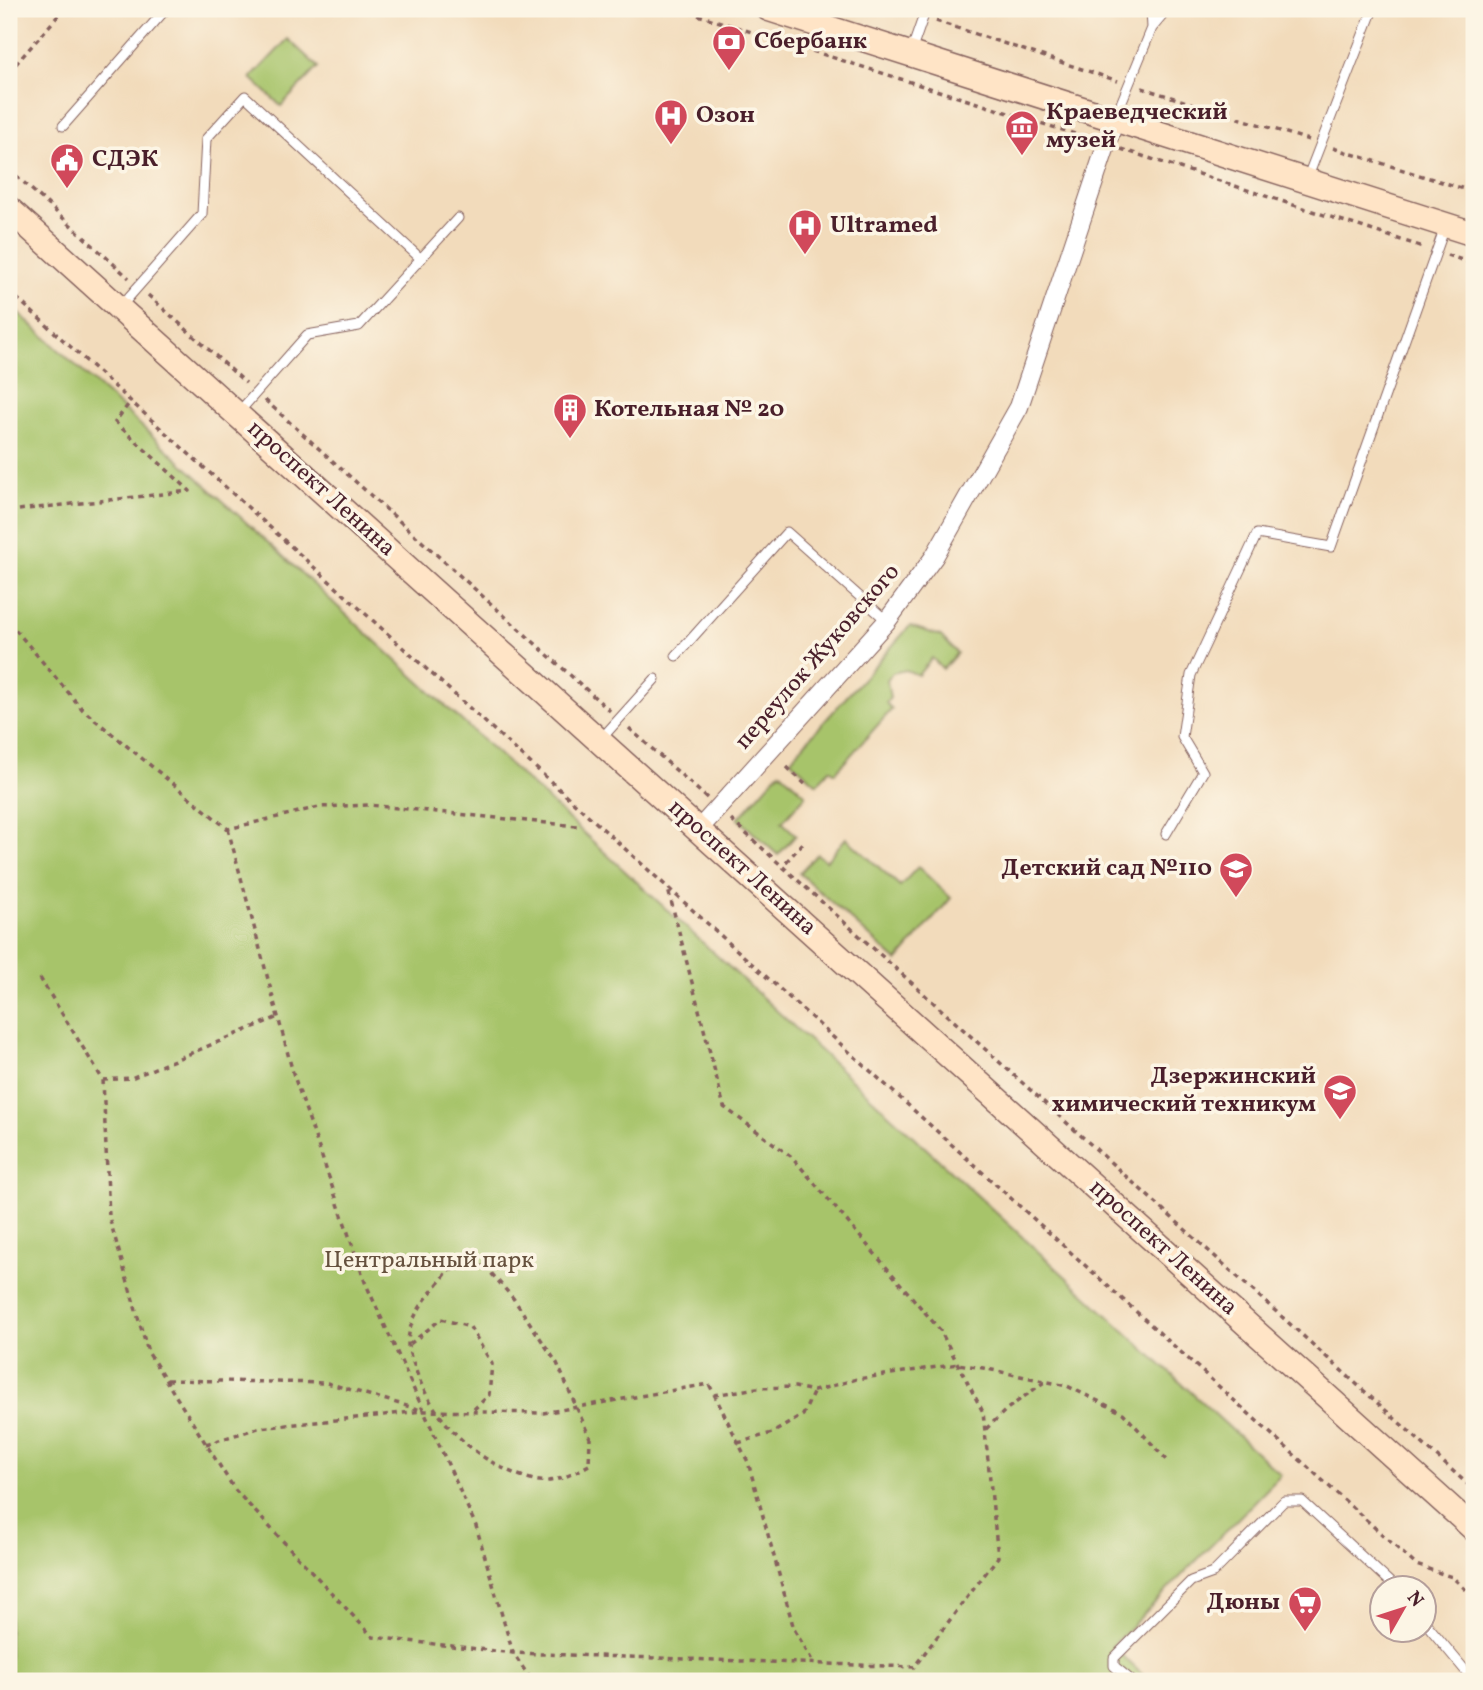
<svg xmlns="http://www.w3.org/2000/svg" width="1483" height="1690" viewBox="0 0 1483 1690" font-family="Vollkorn,serif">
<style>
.green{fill:#a7c46b;stroke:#78724b;stroke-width:2}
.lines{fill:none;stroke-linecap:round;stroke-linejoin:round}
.service-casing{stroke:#85615d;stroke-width:11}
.minor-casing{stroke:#85615d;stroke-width:20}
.secondary-casing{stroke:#85615d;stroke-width:27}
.path{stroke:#85615d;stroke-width:3.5;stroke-dasharray:5 5;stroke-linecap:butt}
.service{stroke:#fff;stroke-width:9}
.minor{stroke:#fff;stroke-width:18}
.secondary{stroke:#ffe4c6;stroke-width:24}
.labels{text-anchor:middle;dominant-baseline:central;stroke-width:7;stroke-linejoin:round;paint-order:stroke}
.poi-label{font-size:24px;font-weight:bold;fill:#4a1f2b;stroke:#fcf5e5;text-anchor:start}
.street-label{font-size:24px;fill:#4a1f2b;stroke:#fcf5e5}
.park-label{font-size:24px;fill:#66513e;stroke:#fcf5e5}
</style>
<rect width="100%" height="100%" fill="#fcf5e5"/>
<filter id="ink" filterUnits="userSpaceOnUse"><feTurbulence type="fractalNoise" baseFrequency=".0143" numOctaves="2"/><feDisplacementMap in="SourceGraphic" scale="14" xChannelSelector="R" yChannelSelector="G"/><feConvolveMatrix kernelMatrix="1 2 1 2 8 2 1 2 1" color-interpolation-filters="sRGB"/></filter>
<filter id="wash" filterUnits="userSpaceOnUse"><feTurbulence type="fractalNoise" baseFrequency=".00686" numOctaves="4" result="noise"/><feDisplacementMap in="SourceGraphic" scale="28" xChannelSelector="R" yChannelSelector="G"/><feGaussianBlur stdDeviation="1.57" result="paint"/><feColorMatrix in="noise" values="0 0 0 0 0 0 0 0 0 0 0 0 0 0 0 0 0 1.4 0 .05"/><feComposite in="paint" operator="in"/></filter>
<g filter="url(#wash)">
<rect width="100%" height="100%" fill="#f2dbbb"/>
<path class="green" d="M288 39 318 67 281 106 251 78Z
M9 304 1281 1475 1112 1646 1149 1681H28L9 1671Z
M910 626 941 636 957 653 943 669 932 658 918 675 906 670 892 673 887 681 890 698 886 703 892 709 835 773 830 769 817 784 790 760Z
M780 771 806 795 782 822 796 835 778 855 738 819Z
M846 838 900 886 918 867 951 898 897 961 799 873 817 854 826 861Z"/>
</g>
<g filter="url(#ink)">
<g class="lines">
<g class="service-casing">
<path id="service" d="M1152 28 1168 9
M911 52 926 9
M1115 118 1152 28 1151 9
M63 126 166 9
M1307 179 1373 9
M121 306 202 214 206 139 245 96 421 259
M238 413 307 335 359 326 458 218
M676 656 787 532 887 621
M601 739 655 679
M1166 834 1203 772 1182 737 1191 675 1257 534 1331 547 1445 227
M1424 1621 1474 1681
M1132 1681 1114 1666V1658L1191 1581 1213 1573 1284 1501H1302L1396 1588"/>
</g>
<g class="minor-casing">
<path id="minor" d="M699 829 887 621 934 557 1019 407 1115 119"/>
</g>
<g class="secondary-casing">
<path id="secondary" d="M769 9 1474 234
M9 209 1474 1529"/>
</g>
<path class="path" d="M679 9 1091 139
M898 9 912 13
M936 21 1118 81
M9 72 64 9
M1142 88 1309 140
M1333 148 1474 192
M1121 149 1423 247
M9 169 129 278
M1447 255 1474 264
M9 291 1416 1565 1452 1577 1474 1597
M148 295 246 383
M265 400 610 711
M9 511 190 491 115 422 131 401
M9 622 83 710 228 829 319 807 369 805 577 826
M629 728 707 798
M787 767 805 784
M731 820 1474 1490
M228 829 293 1073 365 1282 476 1526 513 1653 532 1681
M786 862 803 843
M40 978 103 1080 109 1217 148 1352 235 1490 373 1637 513 1653 914 1667 998 1557 983 1412 940 1330 792 1157 724 1107 668 889
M103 1080 131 1078 278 1017
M485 1266 513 1298 557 1363 590 1438 589 1465C573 1474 553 1485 534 1480 478 1465 431 1420 414 1365 412 1359 408 1351 408 1344 408 1314 432 1292 449 1270Z
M410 1344 441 1319 470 1327 492 1364 489 1395 472 1411
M167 1380 327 1383 421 1410
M714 1395 757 1388 795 1387 814 1391 857 1379 958 1364 983 1368 1067 1386 1123 1413 1168 1461
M986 1429 1007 1409 1047 1380
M738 1443 772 1433 803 1415 814 1391
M206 1444 258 1428 423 1411 543 1413 709 1384 748 1462 794 1629 814 1664"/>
<use href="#service" class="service"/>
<use href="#minor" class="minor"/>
<use href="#secondary" class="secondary"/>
</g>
</g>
<defs>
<g id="bank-pin" transform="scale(1.75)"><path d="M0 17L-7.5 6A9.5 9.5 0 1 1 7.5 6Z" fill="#d1495b" stroke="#fcf5e5"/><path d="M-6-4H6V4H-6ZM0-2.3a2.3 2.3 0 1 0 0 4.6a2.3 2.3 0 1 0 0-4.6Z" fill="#fff"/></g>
<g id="hospital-pin" transform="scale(1.75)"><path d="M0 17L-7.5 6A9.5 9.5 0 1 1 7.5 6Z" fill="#d1495b" stroke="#fcf5e5"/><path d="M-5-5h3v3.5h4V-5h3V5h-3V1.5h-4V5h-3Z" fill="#fff"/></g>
<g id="museum-pin" transform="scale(1.75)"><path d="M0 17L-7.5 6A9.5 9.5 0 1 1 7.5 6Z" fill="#d1495b" stroke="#fcf5e5"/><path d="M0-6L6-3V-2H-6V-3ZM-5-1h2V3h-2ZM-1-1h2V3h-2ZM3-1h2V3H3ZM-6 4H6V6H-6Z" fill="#fff"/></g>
<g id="civic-pin" transform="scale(1.75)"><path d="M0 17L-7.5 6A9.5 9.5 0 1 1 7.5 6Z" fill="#d1495b" stroke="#fcf5e5"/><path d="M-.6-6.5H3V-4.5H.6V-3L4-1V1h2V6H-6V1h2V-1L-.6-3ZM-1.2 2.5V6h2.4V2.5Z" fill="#fff"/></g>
<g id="building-pin" transform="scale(1.75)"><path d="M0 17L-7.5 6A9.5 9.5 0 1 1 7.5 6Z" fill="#d1495b" stroke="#fcf5e5"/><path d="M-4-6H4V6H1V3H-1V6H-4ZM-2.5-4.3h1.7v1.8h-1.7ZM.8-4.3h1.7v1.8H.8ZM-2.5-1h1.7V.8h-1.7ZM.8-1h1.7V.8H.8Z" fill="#fff"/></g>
<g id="school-pin" transform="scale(1.75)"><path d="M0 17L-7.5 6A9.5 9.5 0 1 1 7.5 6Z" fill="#d1495b" stroke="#fcf5e5"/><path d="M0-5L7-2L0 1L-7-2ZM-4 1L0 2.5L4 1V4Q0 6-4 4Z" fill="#fff"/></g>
<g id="university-pin" transform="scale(1.75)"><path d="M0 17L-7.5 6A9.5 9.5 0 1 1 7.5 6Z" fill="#d1495b" stroke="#fcf5e5"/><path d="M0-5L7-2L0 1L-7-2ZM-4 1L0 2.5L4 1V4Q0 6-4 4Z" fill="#fff"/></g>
<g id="supermarket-pin" transform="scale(1.75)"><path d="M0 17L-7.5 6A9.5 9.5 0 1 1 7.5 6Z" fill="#d1495b" stroke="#fcf5e5"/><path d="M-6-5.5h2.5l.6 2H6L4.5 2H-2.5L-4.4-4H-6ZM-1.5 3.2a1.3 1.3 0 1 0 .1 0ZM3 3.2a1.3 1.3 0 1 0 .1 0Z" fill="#fff"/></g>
</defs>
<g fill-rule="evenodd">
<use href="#bank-pin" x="729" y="42"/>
<use href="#hospital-pin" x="671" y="116"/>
<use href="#museum-pin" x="1022" y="127"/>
<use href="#civic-pin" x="67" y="160"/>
<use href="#hospital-pin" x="805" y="226"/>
<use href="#building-pin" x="570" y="410"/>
<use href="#school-pin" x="1236" y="869"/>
<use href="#university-pin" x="1340" y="1091"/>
<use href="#supermarket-pin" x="1305" y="1603"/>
</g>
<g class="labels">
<g class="poi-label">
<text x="754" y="42">Сбербанк</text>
<text x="1046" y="113">Краеведческий<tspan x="1046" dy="28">музей</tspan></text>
<text x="696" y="116">Озон</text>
<text x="92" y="160">СДЭК</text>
<text x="830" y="226">Ultramed</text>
<text x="594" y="410">Котельная № 20</text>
<text x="1212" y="869" text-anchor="end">Детский сад №110</text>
<text x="1316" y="1077" text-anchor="end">Дзержинский<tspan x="1316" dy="28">химический техникум</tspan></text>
<text x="1280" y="1603" text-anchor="end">Дюны</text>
</g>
<g class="street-label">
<text transform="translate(321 489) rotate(42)">проспект Ленина</text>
<text transform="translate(818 657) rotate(-49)">переулок Жуковского</text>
<text transform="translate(742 868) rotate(42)">проспект Ленина</text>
<text transform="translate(1163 1248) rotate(42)">проспект Ленина</text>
</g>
<g class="park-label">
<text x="429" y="1261">Центральный парк</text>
</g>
</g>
<rect width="1483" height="1690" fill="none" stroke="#fcf5e5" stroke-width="35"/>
<g transform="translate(1403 1609) rotate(51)"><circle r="33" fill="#fcf5e5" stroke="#b59f9b" stroke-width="2"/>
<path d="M0-5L12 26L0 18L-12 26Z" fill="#d1495b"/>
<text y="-10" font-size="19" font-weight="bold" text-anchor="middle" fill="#4a1f2b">N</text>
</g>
</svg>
